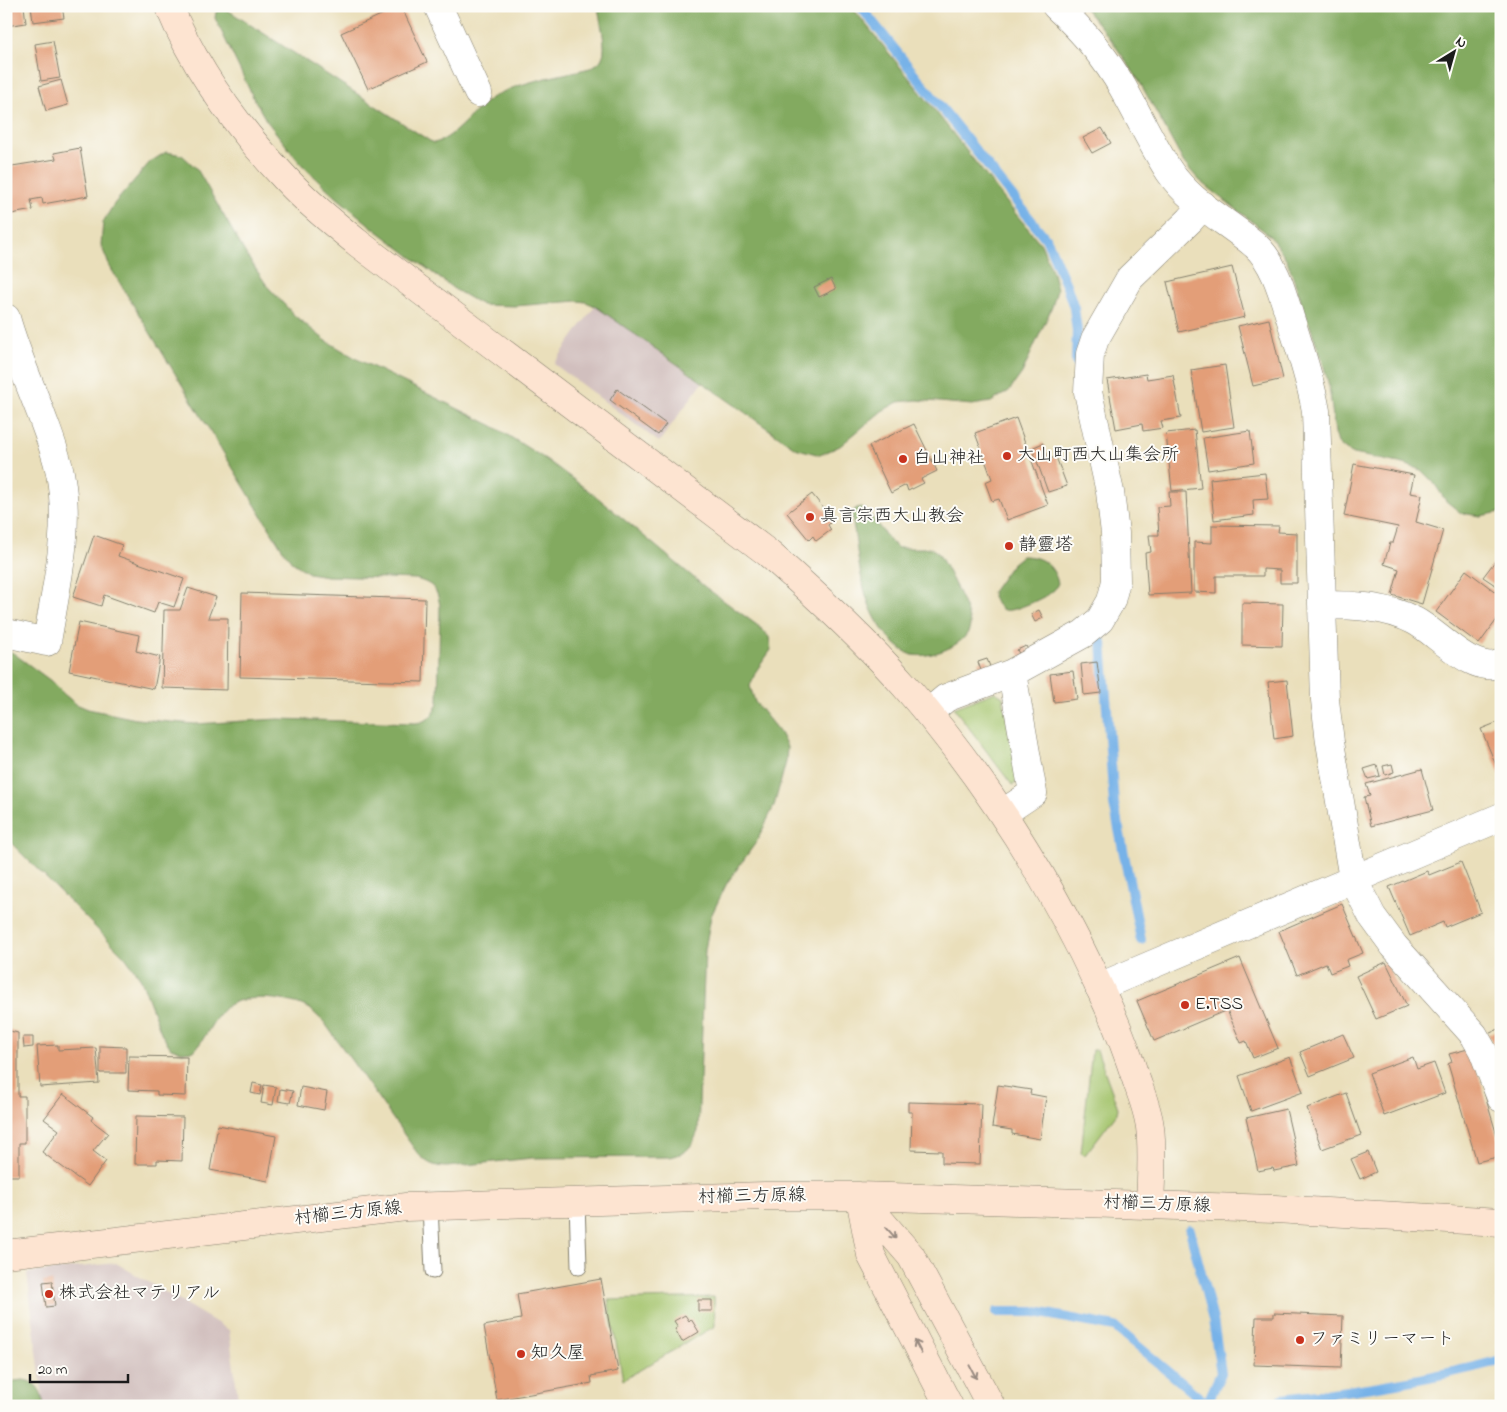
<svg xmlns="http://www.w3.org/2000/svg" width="1507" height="1412" viewBox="0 0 1507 1412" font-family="'Indie Flower','Klee One',sans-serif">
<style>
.industrial{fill:#d1bfbe}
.green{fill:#a4c46d;stroke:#607044}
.forest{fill:#83aa60;stroke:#50633e}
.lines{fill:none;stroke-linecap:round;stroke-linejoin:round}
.stream{stroke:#77b2e8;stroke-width:10}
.building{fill:#e39e78}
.lane-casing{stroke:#837e6c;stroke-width:17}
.street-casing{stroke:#837e6c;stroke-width:29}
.secondary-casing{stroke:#837e6c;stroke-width:29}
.lane{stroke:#fff;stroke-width:15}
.street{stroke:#fff;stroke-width:28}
.secondary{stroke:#fde4d1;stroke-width:28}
.oneway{stroke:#988a80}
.poi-dot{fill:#c8321e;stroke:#fdfcf7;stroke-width:2}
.labels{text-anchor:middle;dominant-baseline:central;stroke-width:4;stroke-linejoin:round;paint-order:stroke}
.poi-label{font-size:18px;fill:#1c1c1c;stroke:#fdfcf7;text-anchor:start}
.street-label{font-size:18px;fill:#1c1c1c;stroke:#fdfcf7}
</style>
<rect width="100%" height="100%" fill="#fdfcf7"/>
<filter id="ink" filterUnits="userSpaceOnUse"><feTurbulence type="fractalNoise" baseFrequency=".02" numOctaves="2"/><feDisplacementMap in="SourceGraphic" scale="10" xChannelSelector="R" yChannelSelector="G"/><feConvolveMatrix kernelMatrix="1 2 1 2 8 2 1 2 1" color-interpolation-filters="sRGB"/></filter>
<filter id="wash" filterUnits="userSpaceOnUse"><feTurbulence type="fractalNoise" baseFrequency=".0096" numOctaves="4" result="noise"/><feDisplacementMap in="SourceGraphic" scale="20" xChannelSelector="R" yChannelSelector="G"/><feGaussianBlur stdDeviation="1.12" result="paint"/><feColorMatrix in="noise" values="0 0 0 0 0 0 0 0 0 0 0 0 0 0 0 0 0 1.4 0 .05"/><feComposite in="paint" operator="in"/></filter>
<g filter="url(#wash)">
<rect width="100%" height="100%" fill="#eadfbb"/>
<path class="industrial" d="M595 306 702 383 659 442 554 364Z
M116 1263 229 1330 239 1406H44L27 1273Z"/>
<path class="green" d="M995 692 1003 697 1019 781 1012 785 954 708Z
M1092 1050H1097L1118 1108 1117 1113 1085 1155 1081 1153Z
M714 1297 715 1326 623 1380 608 1300Z"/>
<path class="forest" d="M598 6H851L926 99 1015 213 1041 244 1053 273 1057 290 1052 307 1022 373 1009 391 991 402 972 405 917 400 898 402 882 411 840 446 820 455 795 448 595 306 586 302 577 301 515 306 482 305 454 289 372 227 335 196 300 163 266 120 253 97 215 18 216 12 220 8 226 9 433 143C451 141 470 115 484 103 509 83 558 76 590 68 595 65 600 63 602 58 608 48 599 18 598 6Z
M1083 6H1501V512L1480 516 1461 513 1446 501 1434 483 1421 470 1404 464 1354 454 1346 450 1338 443 1335 433 1329 386 1323 363 1287 260 1269 235 1199 180 1184 163 1138 79 1112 41Z
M166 152 182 155 197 169 247 256 268 287 295 316 325 340 357 359 493 426 547 460 597 497 705 587 761 628 769 637 771 650 756 671 750 686 755 702 780 733 787 747 786 762 774 806 757 841 727 883 711 916 705 950 698 1131C691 1148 688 1153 670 1157L532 1158 447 1167C434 1167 427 1163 418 1154L324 1022C319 1018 315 1013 310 1009 292 998 241 992 225 1008 212 1020 206 1038 194 1051L182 1052 171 1048 162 1035 141 979 125 957 6 838V650L13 653 51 681 65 695 76 704 88 709 136 719 195 724 278 719 416 723C429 721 434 715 438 702L440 606C437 588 433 584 416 579L327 576 309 573 292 562 281 547 110 267 101 245 103 222 114 204 150 162Z
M861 507 866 510 891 542 898 548H931L938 553C945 564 971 614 970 626 968 646 923 662 907 653 894 645 883 632 876 619 859 589 858 551 852 516L853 511 857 508Z
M1022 556C1041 556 1053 564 1058 583 1057 585 1056 588 1054 590 1049 596 1012 613 1004 610 996 607 994 600 992 592L1012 564Z
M23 1380C38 1382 42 1392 44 1406H6V1382Z"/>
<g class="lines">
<path class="stream" d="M860 6 1047 240 1067 287 1074 308 1077 331 1076 362
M1102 642 1114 804 1141 940
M1190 1230 1213 1320 1221 1373 1207 1404
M997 1312H1036L1115 1327 1207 1404H1213
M1282 1399C1356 1391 1429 1380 1501 1360"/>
</g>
<g id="blocks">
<path class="building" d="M6 6H24L26 23 6 26Z
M31 6H62L64 18 33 22Z
M401 6 427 62 368 89 341 33Z
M53 41 60 78 41 81 35 44Z
M61 80 68 105 46 111 39 86Z
M1102 128 1111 143 1092 153 1083 138Z
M80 148 88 196 43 204 42 198 31 200 33 210 6 215V167L56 159 54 153Z
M1232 267 1245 317 1179 332 1167 282Z
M831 279 836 289 819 297 814 287Z
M1269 319 1283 379 1253 386 1238 326Z
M1225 365 1234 427 1201 432 1191 370Z
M1146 374 1147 379 1173 375 1181 418 1161 421 1163 428 1143 431 1142 424 1116 429 1107 380Z
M617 389 666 424 658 435 610 400Z
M1016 418 1048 505 1007 520 999 499 992 501 985 482 992 479 975 433Z
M914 424 937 471 921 479 924 483 908 491 906 485 891 493 869 446Z
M1195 430 1201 488 1172 491 1166 433Z
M1250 431 1254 463 1208 470 1203 438Z
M1043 443 1049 459 1056 457 1067 486 1048 492 1032 448Z
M1354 464 1414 475 1410 493 1422 495 1416 522 1443 530 1422 604 1392 595 1399 569 1384 564 1390 543H1393L1398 527 1344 516Z
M1265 473 1268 499 1253 500 1254 515 1214 520 1210 479Z
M1169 492H1186L1191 593 1148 595 1145 553 1151 552 1149 535H1159L1157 507 1170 506Z
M812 494 833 520 828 525 831 530 816 541 813 536 809 540 787 513Z
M1212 525 1279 526 1278 532 1297 533V583H1280V570L1263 569V576H1216V593L1194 592V542L1212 543Z
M94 535 122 545 118 556 184 579 174 607 158 602 154 613 104 595 101 606 73 597Z
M1499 556 1501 557V589L1483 577Z
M1466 570 1501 596V614L1479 644 1436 612Z
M188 588 216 597 208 618H228L227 690 162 688 164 610H180Z
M242 593 425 599 423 682 240 677Z
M1242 603 1283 604 1282 646 1242 645Z
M1039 610 1043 618 1035 622 1031 614Z
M79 622 139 635 136 651 160 657 154 689 69 671Z
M1026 646 1031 655 1022 659 1017 650Z
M987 659 991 669 982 673 978 662Z
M1097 662 1101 693 1084 695 1081 664Z
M1073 671 1077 699 1054 702 1050 674Z
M1287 680 1293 736 1274 739 1268 682Z
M1501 721V777L1481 729Z
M1392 764 1394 772 1385 775 1383 766Z
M1377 765 1380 776 1368 779 1364 769Z
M1422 769 1433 810 1371 826 1364 797 1370 796 1366 784Z
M1461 862 1481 912 1445 927 1443 922 1410 936 1389 887 1427 871 1429 875Z
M1342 904 1363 953 1346 960 1348 966 1330 973 1326 963 1297 975 1279 931Z
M1240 958 1278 1048 1253 1058 1246 1041 1241 1043 1227 1010 1154 1041 1137 1001Z
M1386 962 1407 1006 1376 1019 1356 976Z
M1501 1028V1060L1488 1034Z
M6 1030 18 1033V1096H25V1143H19V1176H6Z
M1343 1034 1354 1058 1310 1076 1300 1052Z
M23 1037H33V1047L24 1048Z
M58 1045V1050L96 1048 99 1083 40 1087 37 1046Z
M100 1046 126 1047V1073H100Z
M1468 1049 1473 1056 1498 1139 1501 1138V1156L1477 1162 1448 1064 1452 1062 1449 1054Z
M129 1056 187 1057 186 1096 157 1095V1091L128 1090Z
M1290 1057 1303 1092 1251 1111 1239 1076Z
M1413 1057 1417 1069 1434 1063 1445 1093 1384 1116 1369 1073Z
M253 1083 262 1085 260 1095 251 1093Z
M264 1085 276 1087 273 1105 261 1103Z
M998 1085 1031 1090 1030 1094 1046 1097 1040 1139 1012 1134V1130L992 1127Z
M301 1087 327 1092 324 1110 298 1105Z
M280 1089 293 1091 290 1103 278 1101Z
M1346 1093 1361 1135 1322 1149 1307 1108Z
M63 1094 93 1117 91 1120 108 1133 93 1151 106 1161 88 1186 42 1152 59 1130 44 1119Z
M908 1102 982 1104 980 1164 942 1163V1151L911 1150 912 1112H908Z
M1286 1109 1299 1166 1274 1171 1273 1168 1258 1171 1246 1118Z
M136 1116 183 1117 182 1161 157 1160V1164H135Z
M218 1125 276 1136 268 1181 210 1170Z
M1368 1152 1376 1172 1360 1179 1351 1159Z
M601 1279 618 1371 591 1376 592 1383 497 1400 484 1326 521 1319 517 1294Z
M52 1281 55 1306 46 1307 43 1282Z
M698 1300H712V1311H698Z
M1274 1313 1343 1316 1341 1368 1254 1365 1256 1317H1274Z
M685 1315 689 1321 691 1319 699 1332 682 1342 675 1329 678 1327 674 1321Z"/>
</g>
</g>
<g filter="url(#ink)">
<use href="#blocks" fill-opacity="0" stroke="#837e6c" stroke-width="1"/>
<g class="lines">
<g class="lane-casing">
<path id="lane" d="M577 1202 579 1267
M430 1206 433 1271"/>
</g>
<g class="street-casing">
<path id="street" d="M438 6 478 93
M1056 6C1082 30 1106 58 1123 88 1139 116 1152 145 1169 171 1190 203 1227 221 1255 245 1277 265 1284 300 1293 327 1302 355 1311 382 1316 411L1325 700 1330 742 1353 879 1372 916 1394 946 1474 1035 1483 1051 1501 1098
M6 318C15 350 28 380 40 411 47 431 56 452 60 473 71 530 56 586 47 642L6 633
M1322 605C1353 605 1387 606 1415 621 1438 633 1474 676 1501 663
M928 713 946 698 1012 673 1083 634 1100 620 1111 601 1116 581 1115 533 1110 492 1088 392 1090 354 1095 339 1130 278 1190 220 1203 205
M1003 813 1033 793 1012 673
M1099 987 1501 817"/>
</g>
<g class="secondary-casing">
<path id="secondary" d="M169 6C195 69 238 128 284 177 307 202 333 223 359 244L768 553C816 595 863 638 905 686 985 778 1050 880 1101 991 1115 1020 1127 1051 1137 1082 1142 1096 1148 1111 1150 1127 1153 1152 1151 1179 1150 1205
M859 1196 911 1256 991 1406
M860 1198 871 1255 949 1406
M6 1254 406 1207 765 1196H859L1275 1209 1501 1222"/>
</g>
<use href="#lane" class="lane"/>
<use href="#street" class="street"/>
<use href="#secondary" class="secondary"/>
</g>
<defs><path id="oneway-shaft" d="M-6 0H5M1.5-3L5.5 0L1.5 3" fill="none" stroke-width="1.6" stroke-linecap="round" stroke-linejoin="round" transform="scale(1.25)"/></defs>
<g class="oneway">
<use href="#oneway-shaft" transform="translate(891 1233) rotate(49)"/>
<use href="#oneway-shaft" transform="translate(918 1347) rotate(-117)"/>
<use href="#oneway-shaft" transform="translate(973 1372) rotate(62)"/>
</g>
</g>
<g class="poi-dot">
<circle cx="1007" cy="456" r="5"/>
<circle cx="903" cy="459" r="5"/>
<circle cx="810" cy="517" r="5"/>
<circle cx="1009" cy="546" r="5"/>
<circle cx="1185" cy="1005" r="5"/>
<circle cx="49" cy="1294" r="5"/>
<circle cx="1300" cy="1340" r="5"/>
<circle cx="521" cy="1354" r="5"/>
</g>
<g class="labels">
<g class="poi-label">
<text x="1017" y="456">大山町西大山集会所</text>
<text x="913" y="459">白山神社</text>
<text x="820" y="517">真言宗西大山教会</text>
<text x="1019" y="546">静靈塔</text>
<text x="1195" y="1005">E.TSS</text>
<text x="59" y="1294">株式会社マテリアル</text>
<text x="1310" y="1340">ファミリーマート</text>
<text x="531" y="1354">知久屋</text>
</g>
<g class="street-label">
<text transform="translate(752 1197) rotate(-1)">村櫛三方原線</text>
<text transform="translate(1157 1205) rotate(2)">村櫛三方原線</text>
<text transform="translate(348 1214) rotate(-6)">村櫛三方原線</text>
</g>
</g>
<rect width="1507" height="1412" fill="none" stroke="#fdfcf7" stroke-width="25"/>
<g transform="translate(1454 52) rotate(37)" stroke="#fdfcf7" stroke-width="4" paint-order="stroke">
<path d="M0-4L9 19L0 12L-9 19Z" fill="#1c1c1c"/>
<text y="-8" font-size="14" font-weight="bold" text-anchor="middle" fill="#1c1c1c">N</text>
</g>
<path d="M30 1374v8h98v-8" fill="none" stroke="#1c1c1c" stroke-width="2.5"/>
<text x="38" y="1374" font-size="15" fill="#1c1c1c" stroke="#fdfcf7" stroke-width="4" paint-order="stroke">20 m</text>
</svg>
